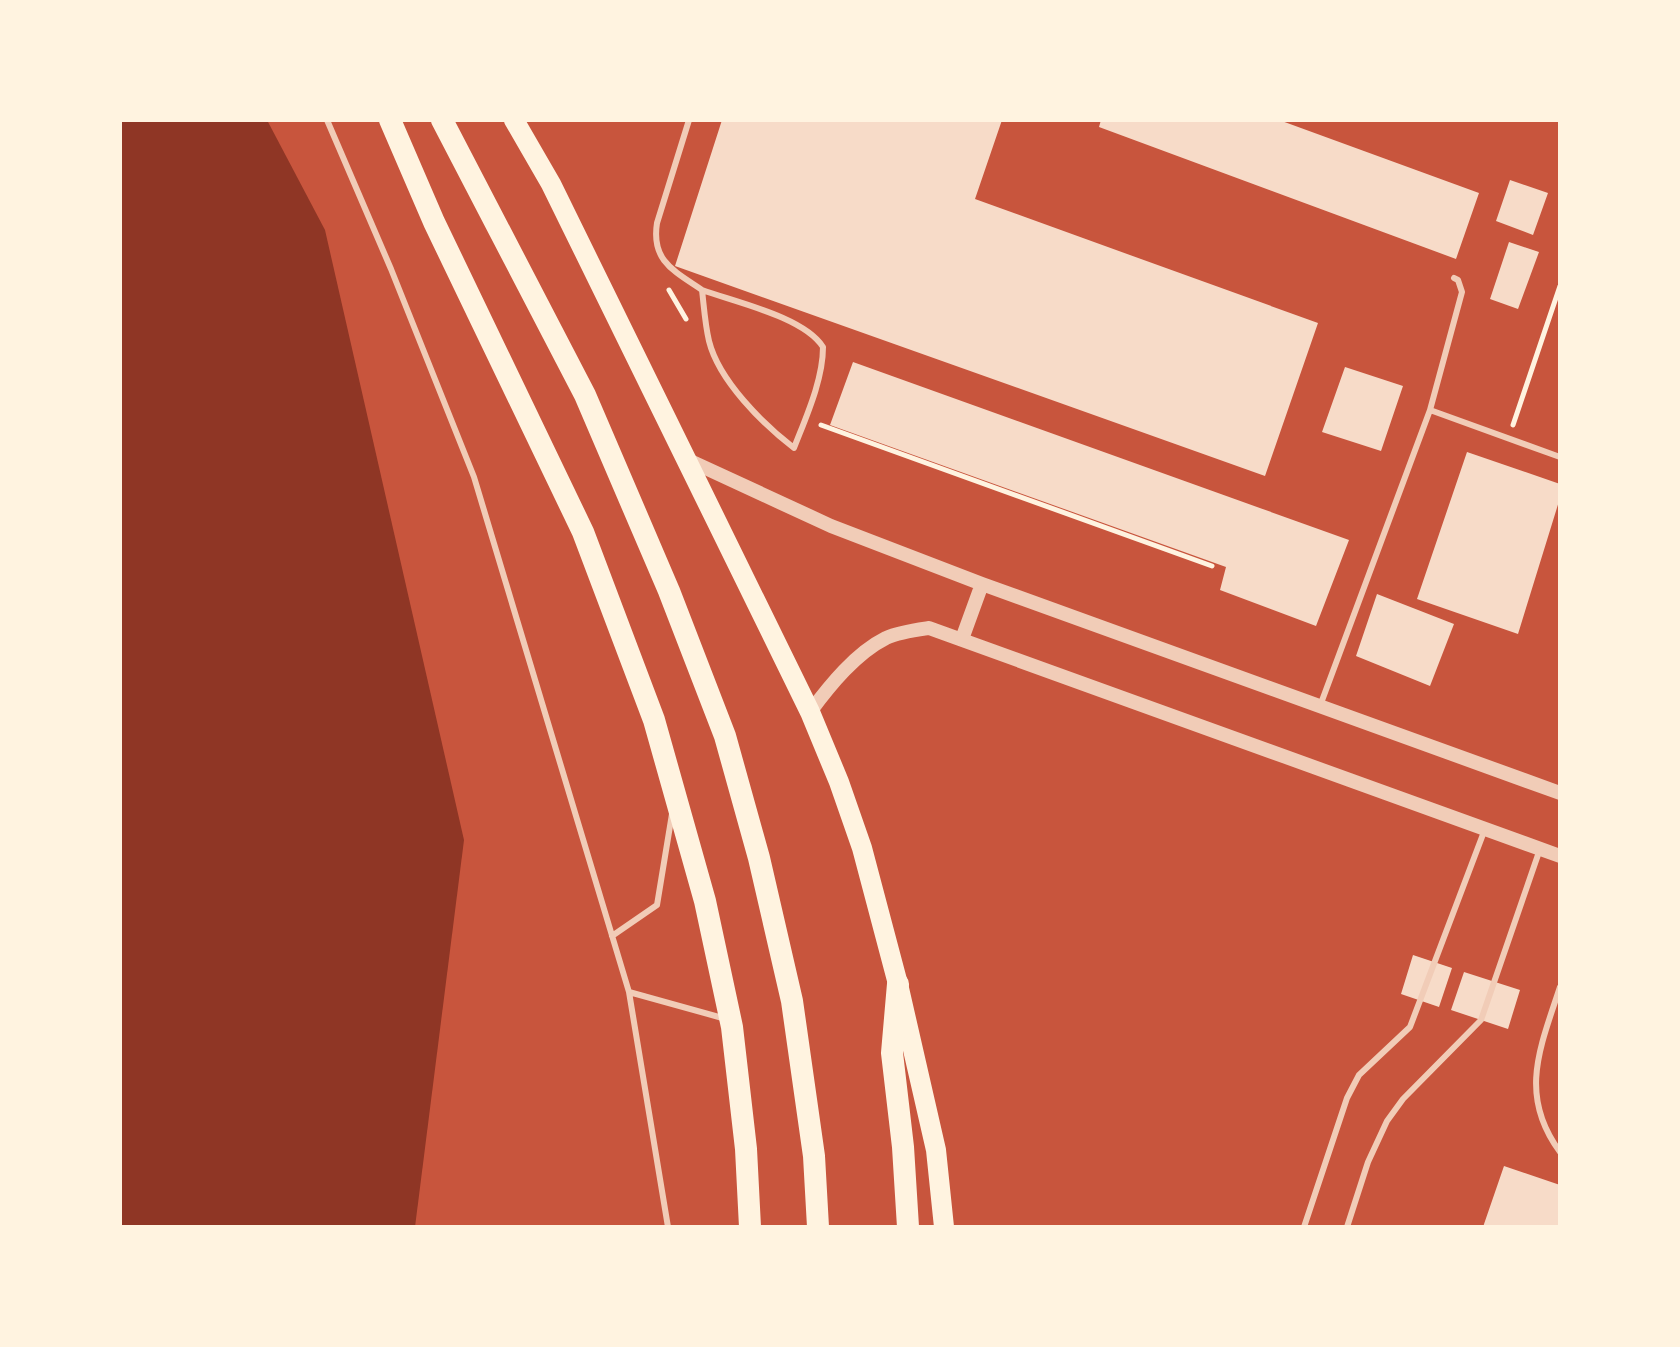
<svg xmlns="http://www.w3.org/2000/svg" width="1680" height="1347" viewBox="0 0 1680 1347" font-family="Ubuntu,sans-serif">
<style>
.water{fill:#8f3625}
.building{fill:#f7dbc8}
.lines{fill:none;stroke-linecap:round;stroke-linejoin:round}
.path{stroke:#fff3e0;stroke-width:5}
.service{stroke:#f1ccb7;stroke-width:6}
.tertiary{stroke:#f1ccb7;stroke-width:14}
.trunk{stroke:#fff3e0;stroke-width:20}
.motorway{stroke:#fff3e0;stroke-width:22}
</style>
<rect width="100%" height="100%" fill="#c8553d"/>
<path class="water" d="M120 120H267L325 230 464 840 415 1227H120Z"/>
<path class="building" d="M722 120H1002L975 199 1318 323 1265 476 675 266Z
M1101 120H1279L1479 193 1456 259 1099 127Z
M1510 180 1548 193 1533 235 1496 221Z
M1509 242 1539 252 1518 309 1490 299Z
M853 362 1349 540 1316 626 1220 590 1226 567 830 425Z
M1345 367 1403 386 1381 451 1322 432Z
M1467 452 1560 484V498L1518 634 1417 599Z
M1377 594 1454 624 1430 686 1356 656Z
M1413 955 1452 968 1439 1007 1401 994Z
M1464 972 1520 990 1508 1029 1451 1010Z
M1504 1166 1560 1185V1227H1483Z"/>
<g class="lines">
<path class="path" d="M669 290 686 319
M821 425 1212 566
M1513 425 1560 286"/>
<path class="service" d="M327 120 391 269 474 477 629 992 668 1227
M689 120 657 223C651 261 674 271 702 290
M702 290C735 302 804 317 823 347 823 380 806 417 794 448 763 424 719 381 709 341 705 324 704 307 702 290Z
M1430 410 1560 457
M1320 706 1430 410 1462 292 1458 280 1454 278
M612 936 657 905 672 814
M1560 987C1540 1048 1518 1095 1560 1152
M629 992 726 1019
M1304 1227 1347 1098 1359 1075 1410 1027 1485 829
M1347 1227 1368 1162 1387 1121 1403 1099 1481 1020 1540 849"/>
<path class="tertiary" d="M686 459 831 526 982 584 1560 793
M962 639 982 584
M810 712C830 685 856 653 886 638 899 632 915 630 929 628L1560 856"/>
<path class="trunk" d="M514 120 551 184 686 459 810 712 839 782 862 848 898 984 936 1150 944 1227"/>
<path class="motorway" d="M390 120 434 222 583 532 654 720 705 901 732 1027 746 1149 750 1227
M442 120 585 395 669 591 725 736 759 858 792 1001 814 1156 818 1227
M898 984 892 1053 903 1147 908 1227"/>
</g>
<rect width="1680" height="1347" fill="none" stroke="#fff3e0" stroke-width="244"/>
</svg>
